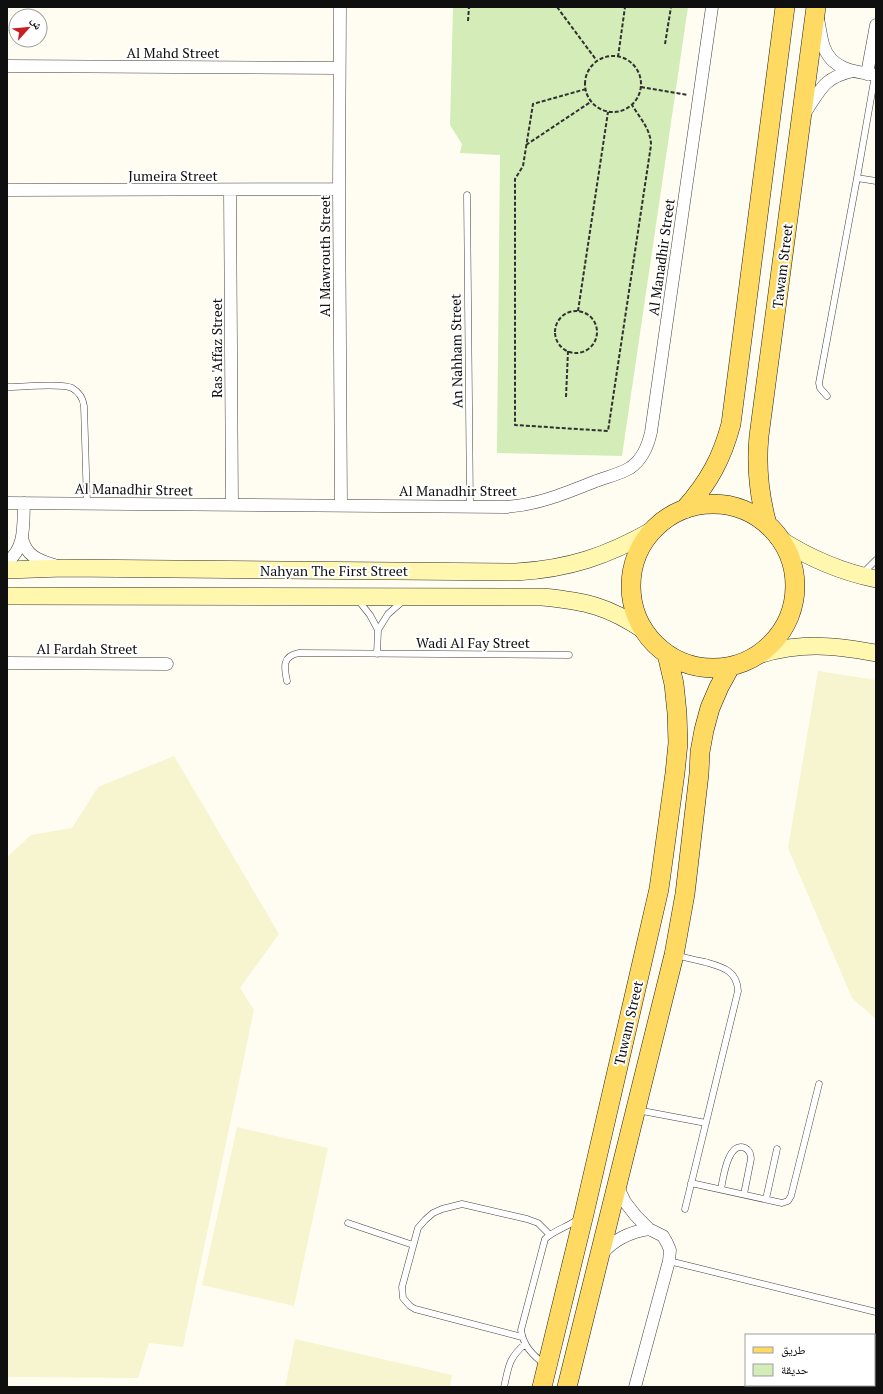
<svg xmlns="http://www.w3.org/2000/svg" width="883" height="1394" viewBox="0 0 883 1394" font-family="'PT Serif','Noto Naskh Arabic',serif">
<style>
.farmland{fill:#f7f4d0}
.green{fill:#d3ecb8}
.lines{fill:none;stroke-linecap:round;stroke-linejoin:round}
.lane-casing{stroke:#424242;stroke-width:7}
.street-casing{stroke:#424242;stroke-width:13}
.secondary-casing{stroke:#313131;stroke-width:18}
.primary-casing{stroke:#202020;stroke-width:20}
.path{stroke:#313131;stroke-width:2;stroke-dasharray:4 2;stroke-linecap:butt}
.lane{stroke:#fff;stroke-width:6}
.street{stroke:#fff;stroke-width:12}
.secondary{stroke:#fff7ad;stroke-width:17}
.primary{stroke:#ffda62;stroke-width:19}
.labels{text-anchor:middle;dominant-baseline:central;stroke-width:4;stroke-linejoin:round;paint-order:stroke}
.street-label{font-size:14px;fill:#0f0f0f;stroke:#fff}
</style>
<rect width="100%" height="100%" fill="#fffdf2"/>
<path class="farmland" d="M818 671 876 680V1019L852 998 788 848Z
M174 756 279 934 240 988 254 1010 183 1347 149 1343 138 1378 7 1377V857L31 835 72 828 98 787Z
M237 1127 328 1148 294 1306 202 1285Z
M295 1339 452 1375 450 1387H285Z"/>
<path class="green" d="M453 7H688L622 456 497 453 500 155 460 153 462 144 450 125Z"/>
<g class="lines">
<g class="lane-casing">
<path id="lane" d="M857 178 876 181
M467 195 470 506
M7 387C21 387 62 383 72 388 79 392 83 398 84 406L87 504
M827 396 820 388 819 383 857 178 875 75
M863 573 876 560
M358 600 370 615 378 630 377 654
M378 630 388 614 404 600
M287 681C284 667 282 656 299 653L569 655
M676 955C686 958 695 960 705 962 722 967 737 970 738 991L685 1209
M637 1110 706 1123
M691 1183 782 1203 788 1201 791 1196 819 1084
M721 1189C723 1179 728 1140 745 1148 749 1150 751 1154 751 1159L744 1194
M766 1199 777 1149
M348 1223 413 1245
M669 1261 876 1312
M522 1337 415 1309 410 1306 403 1298 402 1287 418 1228 425 1220 433 1213 442 1209 462 1204 527 1219 538 1223 550 1235
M545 1365C533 1355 523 1346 521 1330L545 1239C554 1230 568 1227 578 1219
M504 1387C509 1366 508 1359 525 1344"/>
</g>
<g class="street-casing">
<path id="street" d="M340 7 339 189 341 505
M818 19C820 28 821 38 824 47 832 70 856 72 876 75
M7 66 339 68
M867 74 876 25
M805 113C821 89 823 78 853 71
M7 190 339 189
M230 190 232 505
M7 503 505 507C538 505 566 493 596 481 607 477 620 474 630 468 642 460 648 446 651 432L712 7
M22 538C26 556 38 560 54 565
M7 562C26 548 23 524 24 503
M7 663 167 664
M617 1185 625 1202 636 1216 649 1229 663 1236 667 1243 670 1250 669 1261 635 1387
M602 1254C614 1239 630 1232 649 1229"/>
</g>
<g class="secondary-casing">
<path id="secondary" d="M781 540C811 559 842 572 876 579
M7 570 63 568 516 572C569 569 607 556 653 530
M7 596 542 597C585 601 608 606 645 631
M758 655C802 642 832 645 876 653"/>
</g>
<g class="primary-casing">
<path id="primary" d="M631 586a82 82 0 1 1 164 0a82 82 0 1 1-164 0Z
M685 509C709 482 722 458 731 424L785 7
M767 524C759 495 756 467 759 436L816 7
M542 1387 584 1214 659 889 675 773 678 743 677 713 674 684 667 654
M567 1387 674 955 685 894 699 774 700 752 704 730 710 708 719 687 730 667"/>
</g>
<path class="path" d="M557 7 597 61
M468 21 469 7
M665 44 671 7
M585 84a28 28 0 1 1 56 0a28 28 0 1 1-56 0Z
M618 57 625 7
M641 87 688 95
M586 89 533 104 523 166 515 179V425L608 431 651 145C651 130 640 118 632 105
M526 145 592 101
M578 311 608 112
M555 332a21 21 0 1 1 42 0a21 21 0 1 1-42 0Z
M566 397 568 351"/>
<use href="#lane" class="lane"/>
<use href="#street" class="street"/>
<use href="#secondary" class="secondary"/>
<use href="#primary" class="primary"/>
</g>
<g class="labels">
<g class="street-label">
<text x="173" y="52">Al Mahd Street</text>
<text x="173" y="175">Jumeira Street</text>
<text transform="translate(324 256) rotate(-90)">Al Mawrouth Street</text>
<text transform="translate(661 257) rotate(-82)">Al Manadhir Street</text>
<text transform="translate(782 266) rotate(-83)">Tawam Street</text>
<text transform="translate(216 348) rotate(-90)">Ras 'Affaz Street</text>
<text transform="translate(456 351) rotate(-91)">An Nahham Street</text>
<text transform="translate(134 489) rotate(1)">Al Manadhir Street</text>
<text x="458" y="490">Al Manadhir Street</text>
<text x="334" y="570">Nahyan The First Street</text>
<text x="473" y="642">Wadi Al Fay Street</text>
<text x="87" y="648">Al Fardah Street</text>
<text transform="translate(628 1023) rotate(-77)">Tuwam Street</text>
</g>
</g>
<rect width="883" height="1394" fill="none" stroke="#0f0f0f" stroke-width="16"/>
<rect x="745" y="1334" width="130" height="52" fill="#ffffff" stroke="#9f9f9f"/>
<rect x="753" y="1347" width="20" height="6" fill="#ffda62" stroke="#9f9f9f"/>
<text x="781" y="1354" font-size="12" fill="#0f0f0f">طريق</text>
<rect x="753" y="1364" width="20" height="12" fill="#d3ecb8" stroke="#9f9f9f"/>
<text x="781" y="1374" font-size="12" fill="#0f0f0f">حديقة</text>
<g transform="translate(28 28) rotate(63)"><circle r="19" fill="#ffffff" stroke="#9f9f9f"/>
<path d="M0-3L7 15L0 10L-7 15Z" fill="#c91e24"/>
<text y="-6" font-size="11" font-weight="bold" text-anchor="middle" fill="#0f0f0f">ش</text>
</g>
</svg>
